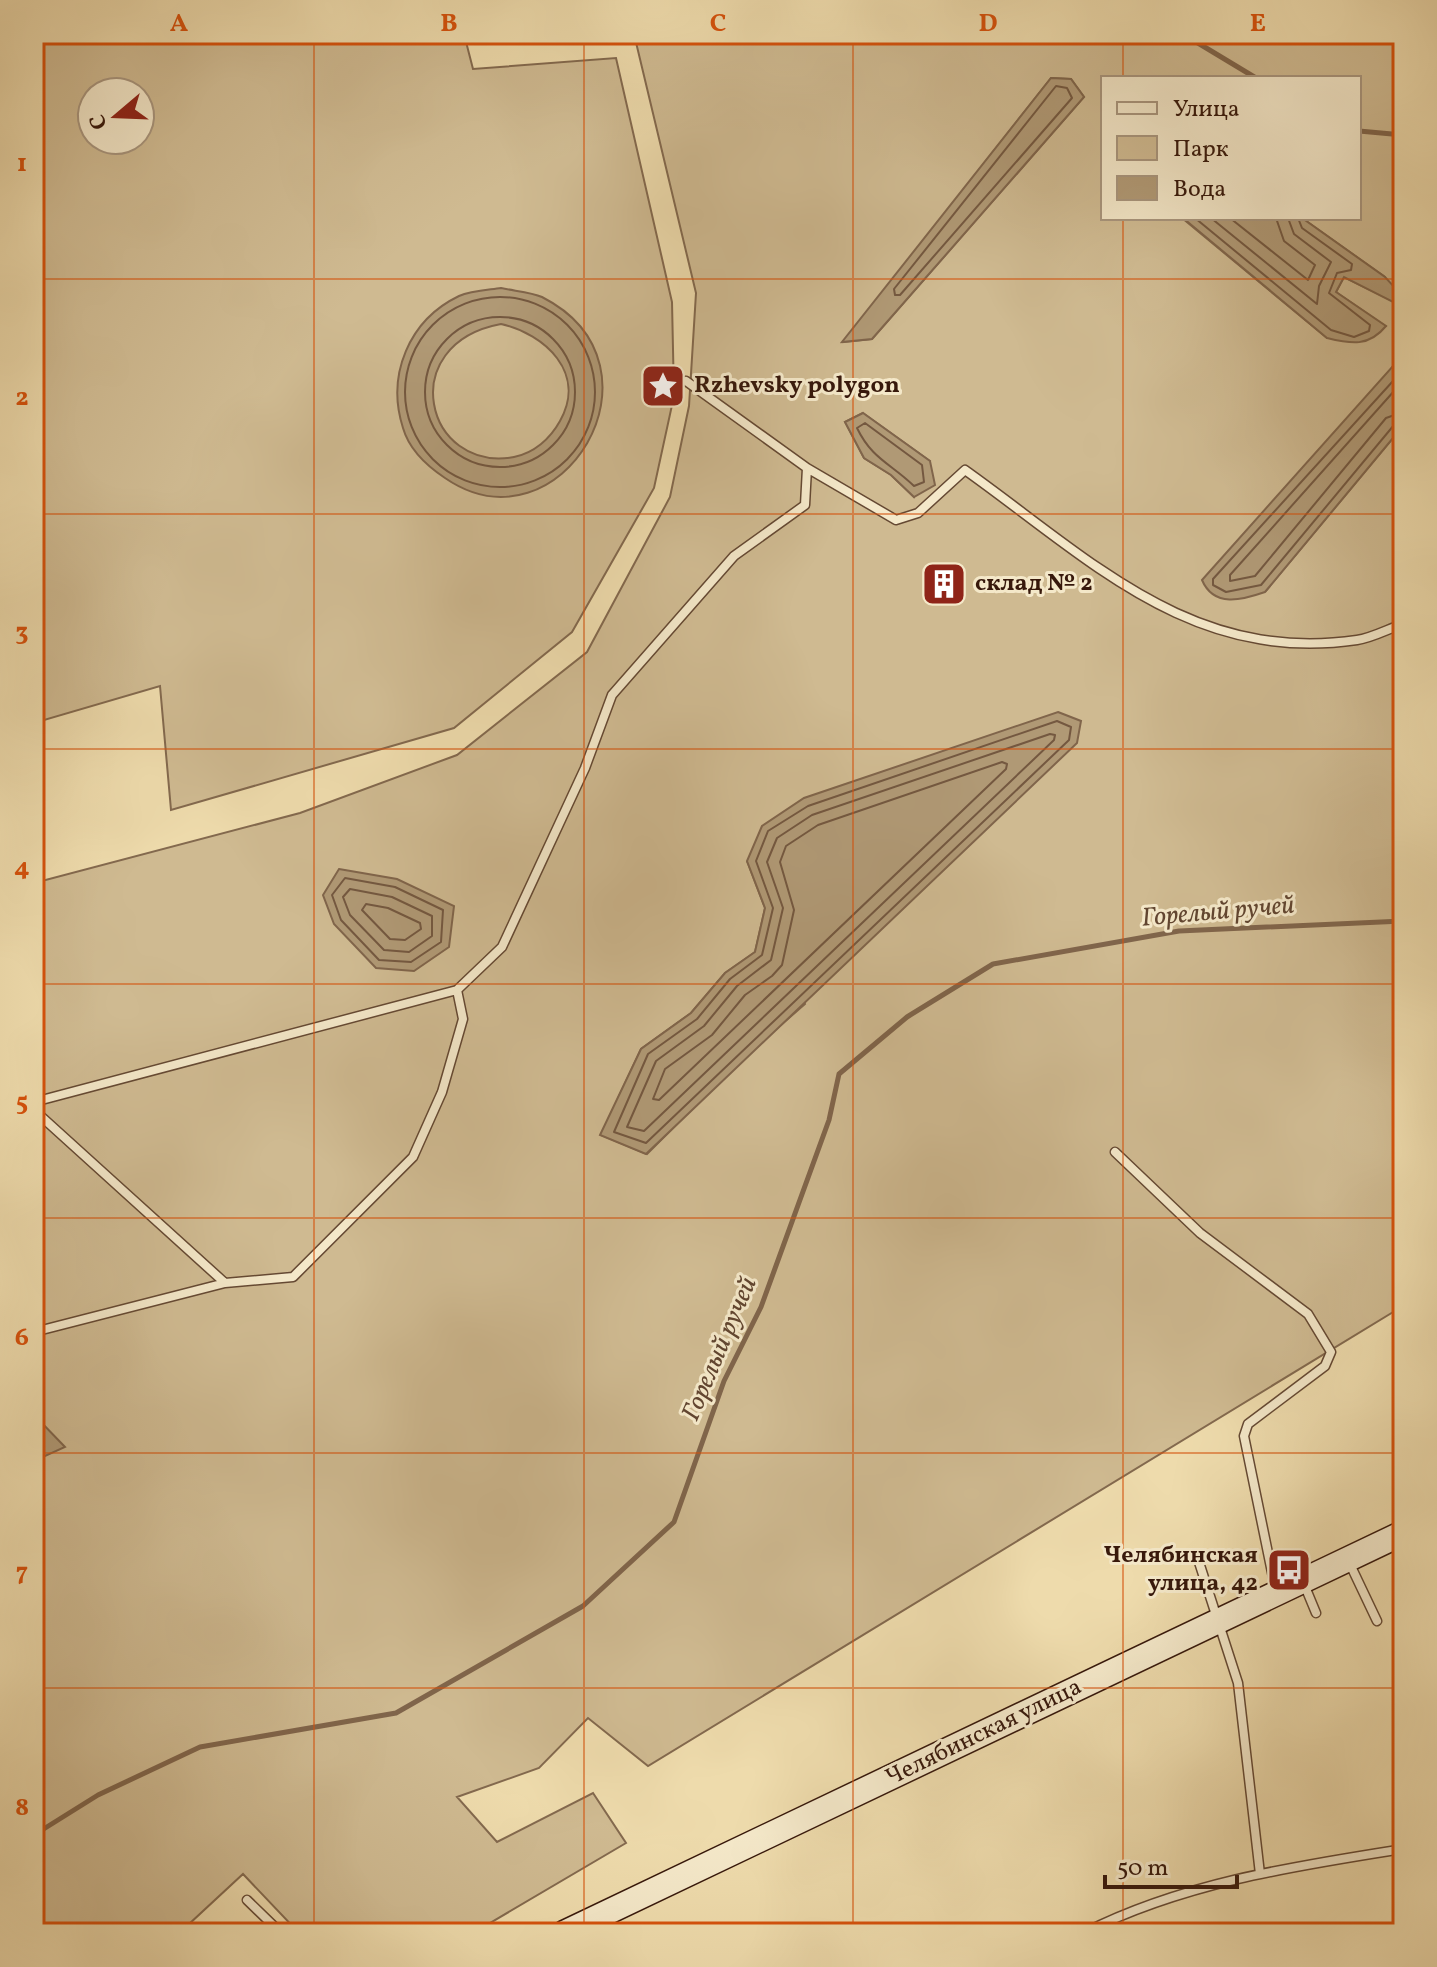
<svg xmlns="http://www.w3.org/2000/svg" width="1437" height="1967" viewBox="0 0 1437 1967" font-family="Vollkorn,serif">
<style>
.green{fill:#cfba91;stroke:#83694e;stroke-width:2;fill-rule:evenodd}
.water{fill:#b09975;stroke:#80654b;stroke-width:2;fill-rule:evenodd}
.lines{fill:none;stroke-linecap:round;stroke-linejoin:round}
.shore{stroke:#745840;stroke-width:2}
.stream{stroke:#80654b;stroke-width:5}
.lane-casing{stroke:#654933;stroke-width:11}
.secondary-casing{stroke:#37180b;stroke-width:27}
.lane{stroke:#f4e8c9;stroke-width:8}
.secondary{stroke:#f4e8c9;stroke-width:24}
.grid{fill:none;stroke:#d6520c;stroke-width:2;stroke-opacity:0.55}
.labels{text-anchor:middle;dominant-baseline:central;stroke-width:6;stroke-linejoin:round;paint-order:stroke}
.poi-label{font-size:24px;font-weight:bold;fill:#37180b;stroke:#f4e8c9;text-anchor:start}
.street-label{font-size:24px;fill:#37180b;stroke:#f4e8c9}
.water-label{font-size:26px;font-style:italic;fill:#614530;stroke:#f4e8c9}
.neatline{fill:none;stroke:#d6520c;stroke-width:3}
.grid-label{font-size:26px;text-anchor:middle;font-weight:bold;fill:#d6520c}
</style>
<rect width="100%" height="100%" fill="#eedbac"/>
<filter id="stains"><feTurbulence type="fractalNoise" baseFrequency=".0025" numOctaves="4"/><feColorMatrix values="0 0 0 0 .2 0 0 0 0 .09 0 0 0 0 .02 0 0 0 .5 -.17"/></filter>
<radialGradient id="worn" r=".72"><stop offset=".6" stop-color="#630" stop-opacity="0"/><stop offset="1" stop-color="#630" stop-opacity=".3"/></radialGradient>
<path class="green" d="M34 34H464L473 69 616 58 672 302 674 396 654 488 572 632 454 728 171 810 160 686 34 723ZM92 92H140V140H92Z
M634 34H1403V361L1393 366 1265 592 1403 426V1306L648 1766 588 1718 539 1768 457 1797 497 1842 593 1793 626 1843 473 1933H299L243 1874 189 1924 163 1933H34V883L300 813 457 755 587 652 670 497 689 406 696 293ZM1051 78 1071 79 1084 97 872 339 844 342ZM1103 78H1359V218H1302L1385 277 1397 303 1344 277 1336 292 1385 326 1327 338 1182 218H1103ZM863 413 930 461 914 497 891 475 864 458 845 422ZM747 861 805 1004 742 1059 647 1154 601 1135 641 1049 691 1013 725 973 755 952 765 908Z"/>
<path class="water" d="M1051 78 1071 79 1084 97 872 339 842 342Z
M1183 218H1302L1385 277 1398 291 1397 304 1344 277 1336 292 1386 326C1369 347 1351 344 1327 338Z
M501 288C514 291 531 292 542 297 677 366 560 557 445 478 427 466 409 449 403 428 386 375 409 320 459 296 471 291 488 290 501 288ZM501 324C545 334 587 373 560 421 550 439 534 453 514 457 425 473 394 344 501 324Z
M1403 361V426L1265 592C1242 600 1214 608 1202 580L1393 366Z
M863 413 930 461 935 485 914 497 891 475 864 458 845 422Z
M1058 712 1081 721 1077 743 646 1154 600 1135 641 1049 691 1013 725 973 755 952 765 908 747 861 762 826 804 798Z
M339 869 397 879 454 906 449 947 414 971 376 968 334 924 323 895Z
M38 1419 65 1447 34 1461V1421Z"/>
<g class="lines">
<path class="shore" d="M1056 86 1067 88 1072 98 900 295H895L894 289Z
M1195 218 1331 330 1354 337 1369 331 1370 325 1329 293 1337 273 1351 270 1352 264 1302 228 1298 218
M1211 218 1317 304 1319 286 1331 262 1294 234 1288 218
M1230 218 1308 280 1315 265 1284 241 1276 218
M405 392a95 95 0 1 1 190 0a95 95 0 1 1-190 0Z
M425 392a75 75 0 1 1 150 0a75 75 0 1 1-150 0Z
M1403 370 1213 579V585L1226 592 1261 585 1394 425 1403 422
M1403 381 1230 575V581L1255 576 1386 418 1403 412
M865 423 922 465 924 482 914 486C890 463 872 459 857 428Z
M1057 721 1071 727 1069 740 646 1143 614 1132 648 1054 697 1019 730 979 762 955 773 908 756 861 768 831 808 806Z
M1050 734 1055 735 1054 740 644 1131 627 1127 656 1061 704 1026 737 986 771 960 783 908 767 862 777 838 812 815Z
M1002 762 1007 764 1006 769 659 1100 653 1099 665 1069 712 1035 745 995 772 976 782 965 794 910 780 862 786 846 818 825Z
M345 878 395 887 443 910 441 942 411 962 379 960 341 920 332 895Z
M350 889 392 897 432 916V936L409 952 384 950 350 915 343 897Z
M366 904 388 908 420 923 421 929 405 940 390 939 362 910Z"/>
<path class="stream" d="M1183 34 1256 78
M850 36 853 34
M1359 131 1403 135
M34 1835 98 1795 200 1747 396 1713 583 1606 674 1522 724 1381 761 1307 829 1120 839 1074 907 1017 993 964 1179 931 1403 921"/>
<g class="lane-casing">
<path id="lane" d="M34 151 39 174 34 197
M807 468 896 520 918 513 965 470C1090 559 1191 664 1357 640 1372 638 1388 629 1403 624
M34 1102 457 990 502 947 585 768 612 695 734 556 805 505 807 468 686 381
M34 1110 225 1283 293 1277 413 1157 442 1092 463 1019 457 990
M1115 1152 1200 1233 1308 1314 1331 1352 1325 1366 1248 1424 1244 1436 1276 1592
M34 1332 225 1283
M1197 1556 1238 1683 1260 1874
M1348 1560 1377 1621
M1304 1584 1316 1613
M247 1900 281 1933
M1084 1933C1182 1883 1295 1866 1403 1849"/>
</g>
<g class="secondary-casing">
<path id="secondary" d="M564 1933 1403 1533"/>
</g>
<use href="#lane" class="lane"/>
<use href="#secondary" class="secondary"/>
</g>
<path class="grid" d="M314 34V1933M584 34V1933M853 34V1933M1123 34V78M1123 218V1933M34 279H1403M34 514H1403M34 749H1403M34 984H1403M34 1218H1403M34 1453H1403M34 1688H1403"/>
<defs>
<g id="sight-square" transform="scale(2.3)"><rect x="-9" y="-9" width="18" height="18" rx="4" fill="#8f2418" stroke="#f4e8c9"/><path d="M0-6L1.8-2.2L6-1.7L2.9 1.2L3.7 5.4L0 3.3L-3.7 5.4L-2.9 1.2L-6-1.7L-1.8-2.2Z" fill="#fff"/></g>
<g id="building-square" transform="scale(2.3)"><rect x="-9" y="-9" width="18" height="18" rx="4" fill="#8f2418" stroke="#f4e8c9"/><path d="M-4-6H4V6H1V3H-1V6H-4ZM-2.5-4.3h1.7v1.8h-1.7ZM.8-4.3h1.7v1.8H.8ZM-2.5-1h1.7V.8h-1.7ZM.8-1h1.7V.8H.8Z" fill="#fff"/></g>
<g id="bus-square" transform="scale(2.3)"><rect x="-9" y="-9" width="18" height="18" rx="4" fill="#8f2418" stroke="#f4e8c9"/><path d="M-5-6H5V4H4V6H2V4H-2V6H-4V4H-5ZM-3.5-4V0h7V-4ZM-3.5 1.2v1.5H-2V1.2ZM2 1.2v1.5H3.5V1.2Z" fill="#fff"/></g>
</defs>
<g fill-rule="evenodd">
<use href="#sight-square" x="663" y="386"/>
<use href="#building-square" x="944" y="584"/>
<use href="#bus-square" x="1289" y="1570"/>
</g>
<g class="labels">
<g class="poi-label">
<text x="694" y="386">Rzhevsky polygon</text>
<text x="975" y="584">склад № 2</text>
<text x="1258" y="1556" text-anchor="end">Челябинская<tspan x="1258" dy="28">улица, 42</tspan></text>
</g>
<g class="street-label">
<text transform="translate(984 1733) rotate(-26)">Челябинская улица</text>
</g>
<g class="water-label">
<text transform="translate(1218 912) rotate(-5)">Горелый ручей</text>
<text transform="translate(720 1349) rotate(-67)">Горелый ручей</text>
</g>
</g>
<rect width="1437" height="1967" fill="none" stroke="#eedbac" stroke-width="88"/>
<rect x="1101" y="76" width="260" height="144" fill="#f4e8c9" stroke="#a8957d" stroke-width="2"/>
<rect x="1117" y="102" width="40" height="12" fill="#f4e8c9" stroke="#a8957d" stroke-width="2"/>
<text x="1173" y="116" font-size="24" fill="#37180b">Улица</text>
<rect x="1117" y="136" width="40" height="24" fill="#cfba91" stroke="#a8957d" stroke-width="2"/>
<text x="1173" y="156" font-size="24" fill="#37180b">Парк</text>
<rect x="1117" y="176" width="40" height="24" fill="#b09975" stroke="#a8957d" stroke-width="2"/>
<text x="1173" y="196" font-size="24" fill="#37180b">Вода</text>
<g transform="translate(116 116) rotate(251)"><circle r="38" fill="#f4e8c9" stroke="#a8957d" stroke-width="2"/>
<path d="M0-6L14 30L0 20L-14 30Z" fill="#8f2418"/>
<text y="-12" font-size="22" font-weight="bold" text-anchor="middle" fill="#37180b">С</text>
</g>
<path d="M1105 1875v12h132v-12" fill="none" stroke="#37180b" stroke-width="4"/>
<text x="1117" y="1875" font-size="24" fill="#37180b" stroke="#f4e8c9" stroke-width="6" paint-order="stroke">50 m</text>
<rect x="44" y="44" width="1349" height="1879" class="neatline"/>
<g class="grid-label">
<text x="179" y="31">A</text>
<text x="449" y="31">B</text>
<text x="718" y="31">C</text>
<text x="988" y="31">D</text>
<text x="1258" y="31">E</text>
<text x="22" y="171">1</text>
<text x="22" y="405">2</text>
<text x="22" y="640">3</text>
<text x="22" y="875">4</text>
<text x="22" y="1110">5</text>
<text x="22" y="1345">6</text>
<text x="22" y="1580">7</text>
<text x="22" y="1815">8</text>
</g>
<rect width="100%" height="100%" filter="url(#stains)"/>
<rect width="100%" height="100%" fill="url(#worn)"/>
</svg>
